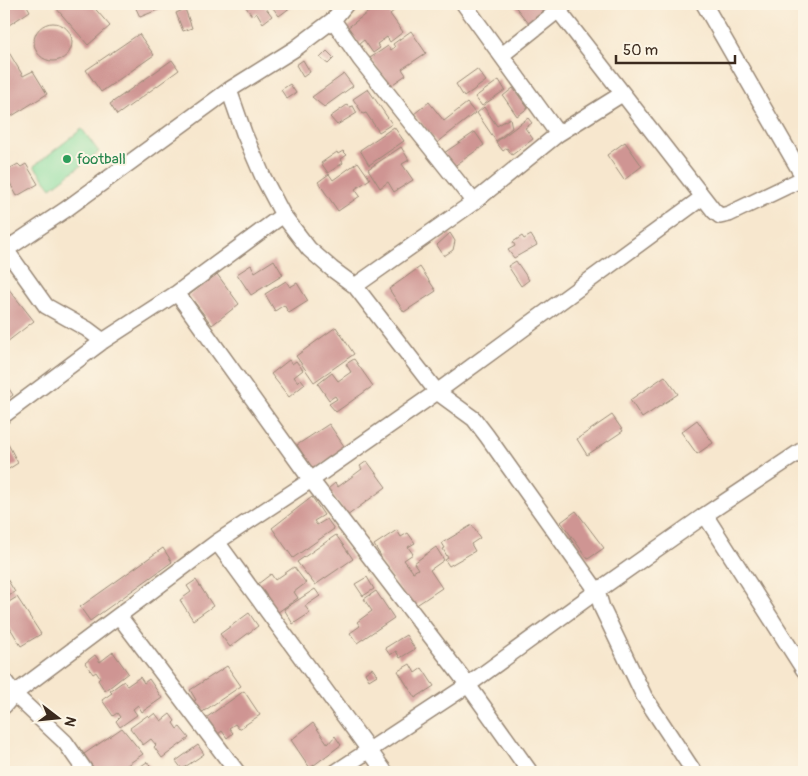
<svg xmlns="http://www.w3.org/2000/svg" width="808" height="776" viewBox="0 0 808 776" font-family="Pangolin,sans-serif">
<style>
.green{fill:#86dc9f;stroke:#60835e}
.building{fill:#cf9593}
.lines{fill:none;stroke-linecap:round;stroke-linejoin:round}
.street-casing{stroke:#998876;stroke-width:18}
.street{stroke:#fff;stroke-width:15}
.leisure-dot{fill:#2e9e5b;stroke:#fcf5e5;stroke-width:2}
.labels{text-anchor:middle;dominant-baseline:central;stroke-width:4;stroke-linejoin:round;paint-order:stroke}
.leisure-label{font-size:15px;fill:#27864d;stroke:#fcf5e5;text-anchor:start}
</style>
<rect width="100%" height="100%" fill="#fcf5e5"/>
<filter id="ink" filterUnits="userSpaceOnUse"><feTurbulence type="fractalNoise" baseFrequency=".02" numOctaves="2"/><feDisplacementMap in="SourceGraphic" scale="10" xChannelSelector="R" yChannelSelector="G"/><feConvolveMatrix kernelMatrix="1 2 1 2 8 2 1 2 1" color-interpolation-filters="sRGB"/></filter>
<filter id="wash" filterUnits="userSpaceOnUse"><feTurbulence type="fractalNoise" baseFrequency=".0096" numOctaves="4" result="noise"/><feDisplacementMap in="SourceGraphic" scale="20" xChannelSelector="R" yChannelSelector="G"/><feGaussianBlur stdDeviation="1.12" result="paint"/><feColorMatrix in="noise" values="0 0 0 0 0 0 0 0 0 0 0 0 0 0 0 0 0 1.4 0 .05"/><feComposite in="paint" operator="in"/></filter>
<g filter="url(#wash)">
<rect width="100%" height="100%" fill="#f7e7ce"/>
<path class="green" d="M82 129 99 152 51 188 34 166Z"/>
<g id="blocks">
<path class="building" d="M4 4H26L30 11 6 27 4 25Z
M61 4H91L110 26 88 45 56 8Z
M134 4H163L165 7 140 17Z
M251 4H269L265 7 272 16 263 23 257 13 252 16 246 7Z
M270 4H295L279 16Z
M379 4H391L395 10 390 14 403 32 390 42 387 37 377 44 380 48 373 53 364 40 359 44 347 28Z
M513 4H543L539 7 545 14 530 25Z
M185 9 192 28 183 31 176 13Z
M34 42a19 19 0 1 1 38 0a19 19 0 1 1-38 0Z
M411 31 426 53 402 69 406 75 390 86 370 58 388 46 391 50 395 47 393 44Z
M139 34 154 55 101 92 86 70Z
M4 44 23 76 33 71 47 94 4 121Z
M327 51 334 58 328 64 320 58Z
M172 60 179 70 117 115 110 104Z
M303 60 310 72 303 77 296 65Z
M477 69 486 81 464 97 456 84Z
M344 74 353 86 324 107 312 97Z
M499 80 505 90 482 106 475 97Z
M290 84 296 93 287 99 281 90Z
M513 88 528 108 517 116 503 96Z
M368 89 392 124 379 132 366 113 363 114 353 99Z
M429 102 444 121 467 103 475 113 437 143 414 114Z
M347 105 350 107 353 106 357 113 337 125 330 117Z
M484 107 497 126 510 118 512 128 496 141 477 113Z
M528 118 532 123 525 128 533 139 512 155 507 148 503 151 496 142Z
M394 127 404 141 369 165 360 150Z
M475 132 484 145 453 167 444 153Z
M625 142 642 166 624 180 607 155Z
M401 147 409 160 402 164 413 180 394 192 388 182 380 188 368 169Z
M343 151 347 155 341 159 343 163 328 173 321 163 337 152 338 154Z
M358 162 370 179 355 189 360 196 338 211 318 182 329 174 333 180Z
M18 164 21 167 26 164 38 184 17 196 4 172Z
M450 233 455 241 453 250 444 256 437 245Z
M531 235 537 245 514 258 508 250 515 246 513 242 522 236 524 239Z
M274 260 283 275 251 295 237 274 251 265 255 272Z
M516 261 529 280 521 286 508 266Z
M420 267 436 291 404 312 389 289Z
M217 274 239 304 212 325 189 295Z
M286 281 290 287 297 283 308 301 289 313 284 305 275 311 265 294Z
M4 283 34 321 7 342 4 338Z
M336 327 354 354 314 382 296 356Z
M354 359 373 386 336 412 329 404 337 399 335 396 329 400 318 384 332 373 338 381 351 372 346 364Z
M289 360 292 364 296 361 303 370 294 377 298 382 301 379 305 384 289 397 271 374Z
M665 376 678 394 642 418 630 400Z
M4 381 13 395 4 402Z
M612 415 623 431 587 455 577 439Z
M697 420 713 443 697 454 681 432Z
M329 424 346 449 314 471 297 445Z
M8 444 18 463 4 472V447Z
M367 461 386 487 347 516 328 489 335 483 338 487 362 469 360 466Z
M312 497 324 515 314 521 317 525 327 519 334 529 293 558 272 528Z
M576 511 604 548 588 559 561 522Z
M472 525 480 538 471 544 475 551 449 566 445 560 448 558 443 549 445 548 442 543Z
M397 530 401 537 408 533 415 543 408 547 413 554 404 560 413 572 418 569 414 563 436 547 444 560 430 570 442 588 412 608 378 558 381 556 374 545Z
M336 535 353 559 315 585 297 562Z
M163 548 172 562 90 621 80 607Z
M294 567 306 583 294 592 298 598 274 615 254 587 271 574 275 580Z
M4 574 15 592 4 599Z
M367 577 374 589 363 596 355 584Z
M196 580 213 606 193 620 180 600 191 592 187 586Z
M315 589 320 596 305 606 310 613 293 624 284 609Z
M376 591 394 618 357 643 350 633 360 626 357 622 372 611 364 599Z
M17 597 41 634 21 646 4 618V605Z
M249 613 258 626 230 647 220 634Z
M406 635 415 649 400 658 396 651 390 655 385 648Z
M113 652 128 673 105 691 98 680 100 678 96 672 93 674 85 663 95 655 100 662Z
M410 664 415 673 422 668 434 686 415 698 398 671Z
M227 666 241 686 198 715 190 704 196 700 190 690Z
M372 668 377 675 369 680 365 673Z
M140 677 144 683 149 679 162 698 142 712 138 705 133 709 137 715 120 727 116 721 120 717 117 713 113 716 102 700 112 693 110 691 124 681 127 686Z
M244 691 260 715 239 729 235 724 229 728 233 733 227 738 222 731 214 737 203 720Z
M155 713 161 721 170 714 175 721 173 723 177 729 180 727 189 738 162 758 154 747 156 745 151 739 143 745 130 728 148 715 150 717Z
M313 723 328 744 335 736 341 745 310 768 291 740Z
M122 728 143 754 117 772H96L84 754Z
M198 745 204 754 182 769 176 761Z
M147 762 152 769 148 772H132Z"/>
</g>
</g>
<g filter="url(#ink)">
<use href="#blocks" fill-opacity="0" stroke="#998876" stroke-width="1"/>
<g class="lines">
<g class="street-casing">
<path id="street" d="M464 4 558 134
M704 4 804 178
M558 10 714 211 720 216 729 214 804 178
M333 20 360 59 474 202
M502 55 566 4
M229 90 244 133 263 177 283 215 309 249 332 269 355 286 437 392 474 419 487 436 597 591 602 608 644 696 694 772
M4 247 46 306 87 329 103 341
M4 251 65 210 229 90 296 48 333 20 346 4
M355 286 474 202 558 134 622 94
M177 293 311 480 468 685 530 772
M4 415 103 341 177 293 283 215
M705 515 804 670
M217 542 385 772
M119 616 237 772
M4 680 14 694 65 742 86 772
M4 706 14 694 217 542 311 480 437 392 703 197
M336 772 468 685 597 591 705 515 804 449"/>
</g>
<use href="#street" class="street"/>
</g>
</g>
<circle class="leisure-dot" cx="67" cy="159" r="5"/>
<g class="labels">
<g class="leisure-label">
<text x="77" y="159">football</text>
</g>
</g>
<rect width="808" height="776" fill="none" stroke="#fcf5e5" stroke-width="20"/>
<g transform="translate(58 718) rotate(106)" stroke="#fcf5e5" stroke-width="4" paint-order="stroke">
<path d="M0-4L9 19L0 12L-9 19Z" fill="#3b2a1e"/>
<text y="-8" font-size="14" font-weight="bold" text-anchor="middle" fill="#3b2a1e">N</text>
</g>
<path d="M616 55v8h119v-8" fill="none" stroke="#3b2a1e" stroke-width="2.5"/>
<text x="623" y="55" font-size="15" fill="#3b2a1e" stroke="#fcf5e5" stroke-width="4" paint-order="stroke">50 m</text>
</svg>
